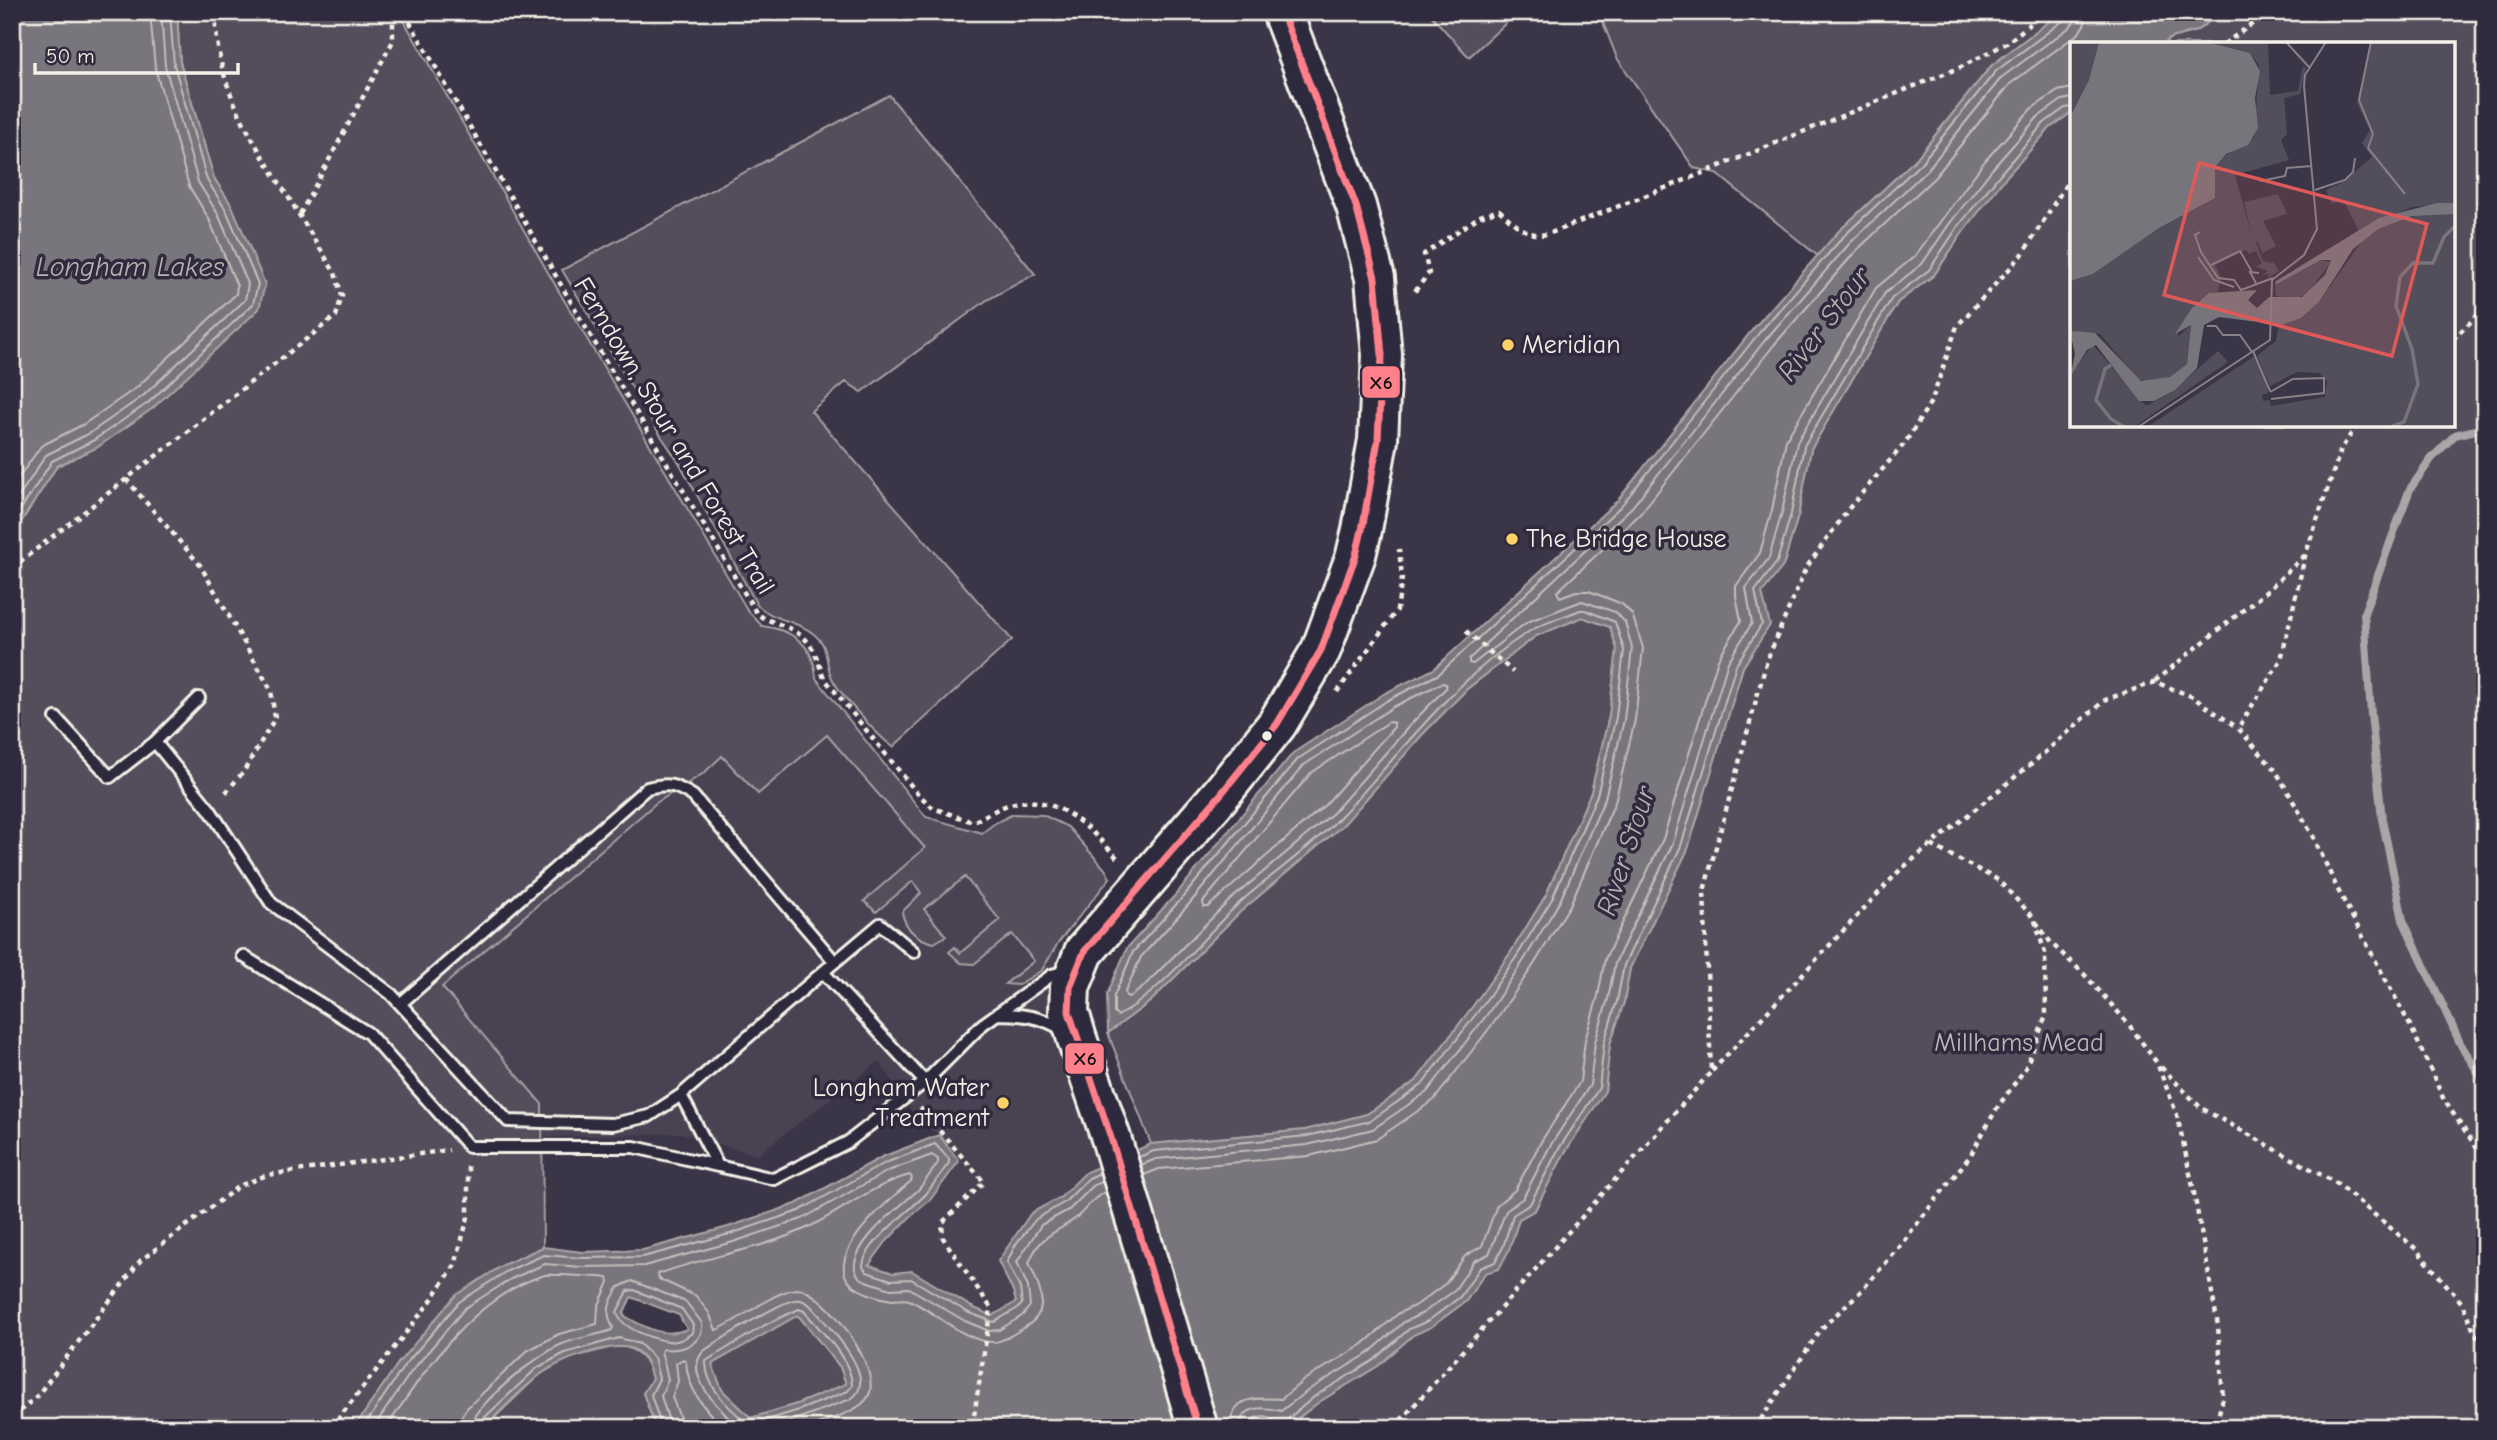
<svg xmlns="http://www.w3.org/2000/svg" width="2497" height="1440" viewBox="0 0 2497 1440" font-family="'Comic Neue',sans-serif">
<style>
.built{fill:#484352}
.green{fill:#534e5c;stroke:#a4a0a2;stroke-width:2}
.water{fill:#78747b;stroke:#aaa6a7;stroke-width:2;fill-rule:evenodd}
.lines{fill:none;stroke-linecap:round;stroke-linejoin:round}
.shore{stroke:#c2bfbc;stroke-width:2}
.stream{stroke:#aaa6a7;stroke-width:8}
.lane-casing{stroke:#f4f1e8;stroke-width:16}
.highway-casing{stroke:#f4f1e8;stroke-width:44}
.path{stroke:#f4f1e8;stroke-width:4.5;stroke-dasharray:5 5;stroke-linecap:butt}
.lane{stroke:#2f2a3d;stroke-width:10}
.highway{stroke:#2f2a3d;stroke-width:38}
.bus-1-casing{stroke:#2f2a3d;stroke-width:12}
.bus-1{stroke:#ff808a;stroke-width:7}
.poi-dot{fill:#ffd166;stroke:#2f2a3d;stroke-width:2.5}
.bus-dot{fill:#f4f1e8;stroke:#2f2a3d;stroke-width:2.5}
.labels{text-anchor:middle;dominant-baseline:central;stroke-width:7;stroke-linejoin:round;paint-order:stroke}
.poi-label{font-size:26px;fill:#f4f1e8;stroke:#2f2a3d;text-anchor:start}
.street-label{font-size:26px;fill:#f4f1e8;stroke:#2f2a3d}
.park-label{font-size:26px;fill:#bcb8b7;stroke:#2f2a3d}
.water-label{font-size:28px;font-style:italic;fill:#b6b2b2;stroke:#2f2a3d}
.inset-river{fill:none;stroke:#78747b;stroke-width:3.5}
.inset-road{fill:none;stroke:#858187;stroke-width:2}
.view{fill:#de5a58;fill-opacity:0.15;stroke:#de5a58;stroke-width:3.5}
.inset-edge{fill:none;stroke:#f4f1e8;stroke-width:3.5}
.line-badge{stroke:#2f2a3d;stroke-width:2.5}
.pale-badge-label{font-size:19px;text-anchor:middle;font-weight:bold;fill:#111}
</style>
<rect width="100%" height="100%" fill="#3b3647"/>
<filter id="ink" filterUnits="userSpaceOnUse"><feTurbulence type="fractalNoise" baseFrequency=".0143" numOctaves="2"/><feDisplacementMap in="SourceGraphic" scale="14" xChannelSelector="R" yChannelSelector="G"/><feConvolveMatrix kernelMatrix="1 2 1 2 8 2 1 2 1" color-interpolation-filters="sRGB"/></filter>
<g filter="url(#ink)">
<path class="built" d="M778 628 808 647 815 667 816 678 926 817 982 833 995 823 1013 814 1043 815 1068 827 1105 869 1110 878 1058 943 1057 1000 1107 1163 1086 1172 1061 1197 1031 1213 998 1261 1013 1291 1016 1302 992 1316 972 1307 912 1271 893 1273 868 1265 910 1216 930 1200 959 1161 939 1135 919 1122 879 1061 757 1155 681 1133 491 1139 381 1017Z"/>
<path class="green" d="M177 12H404L403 19 561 295 748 611 762 626C794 630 814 645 816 678L926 817 982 833 995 823 1013 814 1043 815 1068 827 1105 869 1110 878 1058 943 1042 970 1018 985 1005 984 1034 961 1012 934 974 964 961 963 949 952 955 947 960 953 1000 920 965 877 924 909 946 936 934 943C917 939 905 929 902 912L921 893 913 881 876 912 864 901 925 848 827 735 758 794 722 756 704 773 656 803 442 987 542 1104 543 1247 503 1265 399 1362 354 1428H12V536L57 466 98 447 232 206 214 178 180 62Z
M1428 12H1518L1469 57Z
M1599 12H2065L2052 19 1991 66 1916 159 1838 232 1818 256 1716 173 1694 168 1617 58Z
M2222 12H2485V1428H1262L1263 1423 1286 1428 1319 1402 1378 1366 1413 1335 1431 1327 1466 1301 1485 1273 1509 1250 1519 1219 1535 1210 1564 1154 1605 1091 1610 1044 1624 1002 1630 968 1688 849 1743 667 1769 625 1761 593 1783 566 1798 516 1811 449 1898 302 1934 275 1963 232 2005 178 2050 128 2072 112V425H2453V44H2163L2170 38 2196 31Z
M889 95 1035 274 987 300 862 392 846 382 811 411 1012 640 893 747C878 736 840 695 832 678 826 667 828 647 818 638 801 620 775 622 757 605L680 464 659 433 562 270Z
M1583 617 1610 627 1617 649 1609 716 1591 792 1546 895 1511 952 1473 1006 1416 1081 1367 1114 1305 1130 1151 1144 1108 1033 1151 1001 1240 912 1344 824 1422 735 1467 689 1536 636Z
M798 1315 840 1367 846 1384 797 1404 751 1418 722 1390 712 1364Z
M620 1345C640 1351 647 1358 652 1379L643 1393 656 1428H484L540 1374 567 1359Z"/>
<path class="water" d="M12 12H177L180 62 214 178 232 206 265 284 259 309 153 408 98 447 57 466 12 536Z
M2065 12H2222L2196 31 2171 38 2163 44H2072V112L2050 128 2005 178 1963 232 1934 275 1898 302 1811 449 1798 516 1783 566 1762 593 1770 625 1743 667 1688 849 1630 968 1624 1002 1610 1044 1605 1091 1564 1154 1535 1210 1519 1219 1509 1250 1499 1269 1485 1273 1466 1301 1431 1327 1413 1335 1378 1366 1319 1402 1285 1428 1263 1423 1243 1428H656L643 1393 652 1379C649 1368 647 1357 637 1351 617 1338 557 1361 540 1375 520 1390 501 1410 484 1428H354L399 1362 455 1296 503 1265 543 1247 582 1252 643 1250 728 1227 796 1204 882 1157 939 1135 959 1161 930 1200 910 1217 886 1242 869 1265 893 1273 912 1271 972 1307 992 1316 1016 1302 1013 1291 998 1261 1031 1213 1061 1197 1086 1172 1151 1144 1305 1130 1367 1114 1416 1081 1473 1006 1511 952 1546 895 1591 792 1609 716 1617 649 1610 627 1582 617 1536 636 1467 689 1422 735 1344 824 1240 912 1151 1001 1108 1033 1107 995 1127 948 1178 892 1293 753 1385 693 1434 669 1617 501 1753 329 1838 232 1916 159 1991 66 2052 19ZM631 1297 679 1315 687 1329C663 1339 644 1327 623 1315ZM798 1315 840 1367 846 1384 797 1404 751 1418 722 1390 712 1364Z"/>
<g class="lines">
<path class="shore" d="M12 487 41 446 84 424 136 388 236 294 237 286 209 219 189 186 155 68 150 12
M12 507 46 455 90 433 143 396 245 300 248 284 218 214 198 182 165 66 161 12
M12 523 52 461 94 440 148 403 253 304 258 284 226 210 207 180 174 65 170 12
M1442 683 1446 684V688L1411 724 1333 813 1229 901 1141 989 1130 997 1126 996 1125 992 1141 957 1190 903 1304 765 1393 707Z
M1389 722 1394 723V727L1325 805 1208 907H1204L1203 902 1311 773Z
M1139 1157 1154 1151 1307 1136 1370 1121 1422 1085 1479 1010 1517 956 1552 899 1597 795 1616 717 1624 650 1615 622 1585 610H1580C1564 617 1545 622 1530 631 1454 678 1402 753 1340 817 1309 850 1268 876 1235 907 1197 944 1164 989 1118 1016L1114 1013V996L1133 952 1183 897 1298 759 1388 700 1439 674 1621 506 1759 333 1843 237 1921 163 1996 71 2064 20 2067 12
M1141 1165 1156 1159 1307 1145 1373 1129 1427 1092 1486 1016 1524 960 1560 901 1605 798 1624 720 1632 648 1625 622 1615 612 1582 601 1527 622 1473 664 1469 663V659L1632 507 1766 339 1850 243 1928 169 2002 77 2070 27 2075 20 2076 12
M1144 1175 1159 1169 1309 1156 1377 1139 1434 1100 1495 1021 1533 966 1570 905 1615 802 1635 720 1643 648 1632 614 1622 604 1589 591H1576L1560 597 1557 592 1640 514 1774 345 1857 250 1935 177 2010 84 2079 33 2085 23 2086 12
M634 1290 682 1309 693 1325 692 1333C688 1336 682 1340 677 1341 661 1344 619 1328 617 1312L628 1291Z
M799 1309 804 1311C820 1330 853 1361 852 1386L848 1391 799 1410 754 1424H748C729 1408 705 1387 706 1361L765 1325Z
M363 1428 404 1366 459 1302 507 1271 544 1255 581 1258 643 1257 730 1234 799 1211 885 1163 935 1144 949 1159V1163C941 1173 934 1184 926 1194 911 1210 863 1244 863 1267L867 1272 891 1280 911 1279 969 1313 994 1322 1018 1308 1022 1304 1020 1288 1007 1262 1016 1244 1036 1219 1065 1202 1089 1178 1100 1173
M373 1428 411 1372 465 1308 511 1279 545 1264 581 1267 644 1266 733 1242 802 1219 888 1171 932 1155 938 1159V1163C931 1172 925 1182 918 1190 900 1207 851 1243 855 1270L859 1277 866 1281 891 1289 909 1288 965 1321 989 1331 999 1330 1022 1316 1030 1306 1028 1287 1017 1262 1041 1225 1070 1209 1094 1185 1102 1182
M386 1428C425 1370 473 1296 545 1275 549 1274 602 1277 608 1278L609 1282 598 1307 597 1324 559 1334 527 1351 467 1408 461 1417 460 1428
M471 1428C472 1406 539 1354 560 1345 576 1338 595 1336 612 1330L613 1327C604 1313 610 1300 619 1287L632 1281 686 1302 702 1323C704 1344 682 1351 664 1349L661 1351 668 1379 661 1396 671 1428
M479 1428 482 1420 537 1368 565 1353 619 1338 640 1344 654 1358 659 1379 651 1395 662 1428
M682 1428 680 1418 672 1397 678 1381 676 1363 683 1359 686 1362C688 1390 704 1409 724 1428
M739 1428C723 1412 679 1373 705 1350 722 1339 779 1302 795 1300 802 1299 806 1302 811 1306 826 1324 882 1378 851 1399L772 1428
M807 1428C823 1421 860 1412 868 1397 884 1370 824 1289 797 1289 775 1290 738 1322 716 1330L709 1313 696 1296 659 1279 658 1274C707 1256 761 1250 809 1227 842 1211 874 1184 910 1175L912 1178 911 1181C890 1199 812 1263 858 1289 867 1294 883 1299 893 1300 899 1300 904 1298 909 1300 933 1310 967 1344 995 1342 1006 1340 1019 1331 1028 1325 1052 1309 1038 1283 1029 1263 1040 1234 1055 1234 1076 1218 1086 1210 1093 1197 1105 1192
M1230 1428C1231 1395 1257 1398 1281 1399L1304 1380 1362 1345 1399 1313 1418 1304 1446 1283 1465 1256 1482 1246 1497 1205 1515 1190 1542 1140 1580 1082 1585 1040 1598 996 1605 959 1663 839 1718 659 1741 621 1736 596V586L1760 553 1772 510 1786 440 1876 288 1915 256 1984 162 2031 109 2058 91 2072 88
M1240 1428C1242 1404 1264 1407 1281 1411L1310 1389 1369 1353 1404 1322 1423 1313 1454 1291 1474 1261 1489 1254 1506 1211 1523 1198 1550 1146 1590 1085 1595 1042 1608 999 1615 963 1673 843 1728 662 1752 623 1746 588 1769 558 1782 512 1797 442 1885 293 1922 264 1950 223 1993 168 2038 117 2062 100 2072 98
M1249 1428 1252 1420C1261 1414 1271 1415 1278 1424H1282L1315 1396 1374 1360 1409 1329 1428 1321 1460 1297 1480 1268 1495 1262 1503 1247 1513 1215 1530 1204 1558 1150 1599 1088 1604 1043 1617 1001 1624 965 1681 846 1736 665 1762 624 1755 591 1777 562 1791 514 1804 446 1892 298 1929 270 1957 228 2000 174 2044 123 2065 108 2072 107"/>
<path class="stream" d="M2485 433 2475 430 2455 435 2432 458 2410 489 2364 613 2371 714 2382 819 2403 920 2461 1045 2485 1083"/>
<g class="lane-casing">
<path id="lane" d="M679 12H683
M199 698 155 742 210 810 271 903 391 994 508 1121 613 1124 649 1116 681 1095 718 1166 774 1179 848 1142 925 1082 983 1024 1052 975 1066 971
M56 718 110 777 155 742
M914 952 880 924 823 972 925 1082
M243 956 368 1033 469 1147H634L718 1166
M400 1004 647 788C668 783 674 784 693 796L835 962
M998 1014C1022 1014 1043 1017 1063 1030
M681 1095 823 972"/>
</g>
<g class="highway-casing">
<path id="highway" d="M1198 1428 1111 1138 1077 1039 1069 1012 1070 987 1084 952 1221 794 1277 724 1321 650 1356 555 1362 530 1378 440 1382 355 1375 278 1356 206 1282 12"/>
</g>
<path class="path" d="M409 12 408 19 583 323 757 614C766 620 774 622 784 626 813 638 814 651 824 678L918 794 933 808 973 822C985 816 996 809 1008 805 1054 789 1092 830 1120 861
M2224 44 2269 12
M300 214 393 41V12
M1415 291 1429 273 1424 254 1480 216 1499 210C1514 223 1527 238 1548 234L1693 177 1961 67 2007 43 2044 12
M2453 339 2485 308
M2357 425 2341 449 2305 556 2281 660 2238 728 2276 771 2313 836 2337 888 2412 1029 2444 1100 2485 1160
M126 479 200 565 271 690 275 718 244 771 223 796
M12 568 336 316 342 296 335 273C319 247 303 221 287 195 251 139 213 81 216 12
M1466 631 1513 672
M2155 681 2267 591 2304 556
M1337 692 1397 610 1402 578 1399 549
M2036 922 2051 943 2084 974 2127 1022 2157 1063 2177 1115 2193 1187 2218 1326 2223 1398 2215 1428
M2161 1067 2201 1108 2336 1183 2415 1248 2462 1303 2474 1331 2485 1347
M1712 1071 1900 870 2036 760 2105 700 2155 682 2191 696 2238 728
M920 1108 984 1182 942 1223 943 1238 991 1308 972 1428
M12 1418 37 1396 140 1261 239 1186 267 1175 449 1150
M331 1428 430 1302 455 1265 468 1217V1164
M1394 1428 1711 1072 1704 891 1767 660 1806 568 1850 507 1905 443 1932 400 1957 326 2022 255 2072 175
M1755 1428 1821 1329 1861 1291 1891 1257 1970 1156 1997 1108 2025 1069 2046 1016 2045 953 2034 918 1998 880 1931 845"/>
<use href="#lane" class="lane"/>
<use href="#highway" class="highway"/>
<g class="bus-1-casing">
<path id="bus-1" d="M1198 1428 1111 1138 1069 1012 1070 987 1084 952 1221 794 1277 724 1321 650 1356 555 1362 530 1378 440 1382 355 1375 278 1356 206 1282 12"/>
</g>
<use href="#bus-1" class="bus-1"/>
</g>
</g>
<g class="poi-dot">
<circle cx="1508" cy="345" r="7"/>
<circle cx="1512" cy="539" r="7"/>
<circle cx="1003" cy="1103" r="7"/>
</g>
<circle class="bus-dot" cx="1267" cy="736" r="6"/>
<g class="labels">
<g class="poi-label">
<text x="1522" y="345">Meridian</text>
<text x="1526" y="539">The Bridge House</text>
<text x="989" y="1088" text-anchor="end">Longham Water<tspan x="989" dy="30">Treatment</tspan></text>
</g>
<g class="street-label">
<text transform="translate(674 436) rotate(59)">Ferndown, Stour and Forest Trail</text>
</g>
<g class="park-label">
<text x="2019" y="1043">Millhams Mead</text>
</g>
<g class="water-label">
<text x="130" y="267">Longham Lakes</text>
<text transform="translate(1824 324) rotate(-53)">River Stour</text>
<text transform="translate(1626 851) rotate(-72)">River Stour</text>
</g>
</g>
<g transform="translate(2070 42)">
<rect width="385" height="385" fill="#3b3647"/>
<path d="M0 0H29L19 38 0 75ZM137 0H198L200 53 228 49 233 24 236 27 230 52 214 56 217 92 211 98 219 118 165 133 182 195 174 160 208 152 217 172 193 179 206 204 192 211 188 200 185 198 193 219 204 221 209 229 198 236 199 232 193 233 198 229 186 225 192 221 186 209 179 212 176 208 145 223 151 235 148 249 126 261 108 290 109 294 121 283 117 322 100 335 78 340 68 337 30 292 0 290V239L23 232 89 186 145 156V125L153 115 184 95 189 23 180 11ZM300 0H385V161L342 165 289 189 273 157 262 162 256 148 273 140 302 115 292 101 300 88 287 61ZM350 172H385V385H77L185 314 195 334 198 351 192 353 193 359 199 358 201 364 255 355 257 339 249 331 227 330 200 344 187 314 206 299 209 282 231 276 249 260 295 195 313 183ZM251 218 261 220 239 249 227 257 206 254 205 243ZM23 303 76 364 100 351 148 309 158 320 64 385H0V332Z" fill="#534e5c"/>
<path d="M29 0H137L180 11 190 29 185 56 188 86 178 103 156 112 145 125V156L89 186 23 232 0 239V75L19 38ZM367 161H385V172L342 174 308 187 283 207 249 260 231 276 211 283 149 275 134 283 127 326 105 348 84 359H69L26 303 17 308 0 335 5 312 0 290 4 289 25 291 71 339 100 335 117 322 121 283 105 292 122 266 139 251 187 248 178 258 187 266 199 255H232L255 233 261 218H251L205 243 206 239 309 176Z" fill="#78747b"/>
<path class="inset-river" d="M41 323 35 327 26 358 41 377 54 385M321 385 334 380 348 342 342 307 326 264 330 235 343 221H363L374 195 385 184"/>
<path class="inset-road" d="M216 0 239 25M301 0 289 58 303 92 298 106 335 152M188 135 191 139 215 134 217 126 242 124M245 148 275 138 283 130 285 116M130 190 125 193 131 210 148 236 164 238 171 248 203 236M128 215 144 238 164 245M141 223 170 209 182 230M187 243 180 230 189 231M137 284H146L153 293H170L182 310M183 309 200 349M200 350 223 337 254 336V351L201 357M68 385 200 298 202 238 234 213 247 187 234 44 235 33 256 0"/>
<path class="view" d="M129 121 357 182 322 314 94 253Z"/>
<rect width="385" height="385" class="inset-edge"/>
</g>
<g class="line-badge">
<rect x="1361" y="365" width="40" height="34" rx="7" fill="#ff808a"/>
<rect x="1064" y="1042" width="41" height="33" rx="7" fill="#ff808a"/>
</g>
<g class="pale-badge-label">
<text x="1381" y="389">X6</text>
<text x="1085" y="1065">X6</text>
</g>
<rect width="2497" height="1440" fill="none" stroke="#2f2a3d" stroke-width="42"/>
<rect x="21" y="21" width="2455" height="1398" fill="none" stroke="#f4f1e8" stroke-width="2.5" filter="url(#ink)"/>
<path d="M35 63v10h203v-10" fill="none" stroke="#f4f1e8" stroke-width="3.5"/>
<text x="46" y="63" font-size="21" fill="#f4f1e8" stroke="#2f2a3d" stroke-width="5" paint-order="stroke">50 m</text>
</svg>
